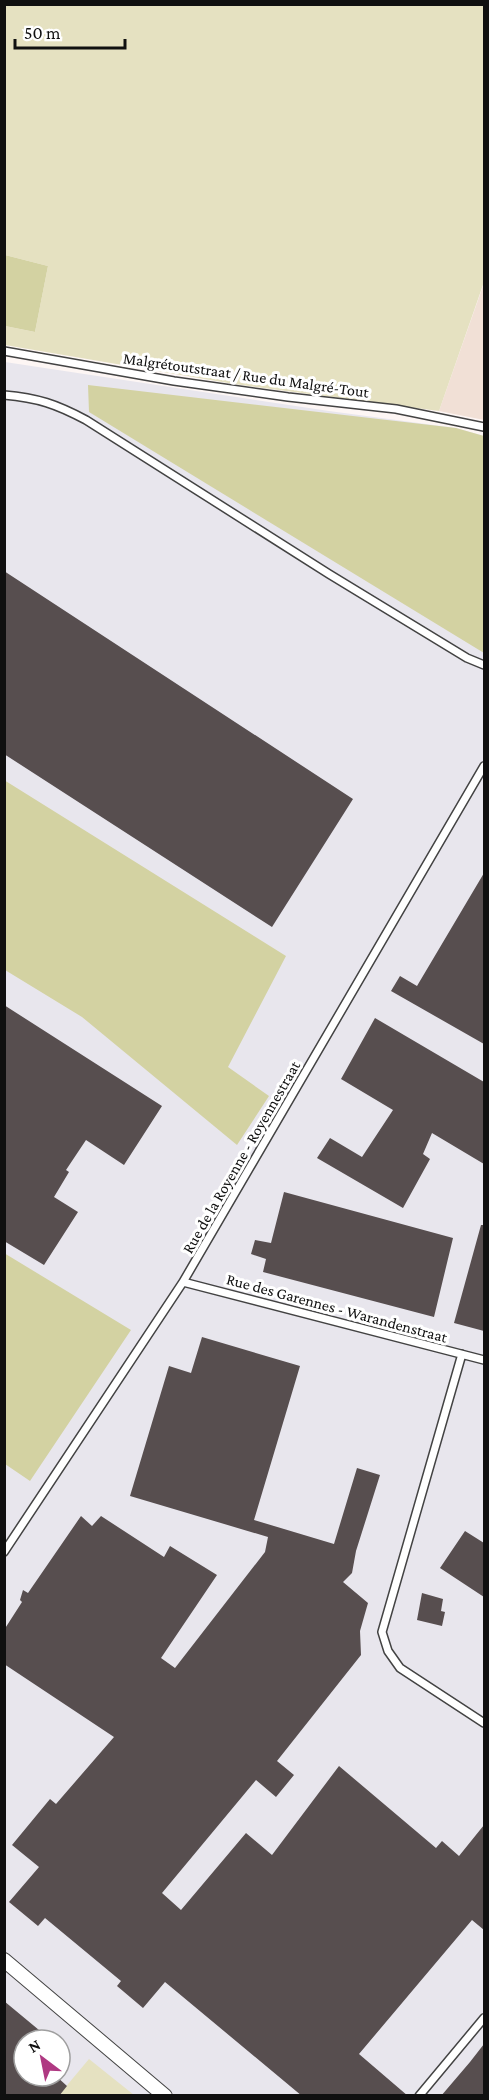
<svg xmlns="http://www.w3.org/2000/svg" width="489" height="2100" viewBox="0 0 489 2100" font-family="'Crimson Pro',serif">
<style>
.industrial{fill:#e8e6ed;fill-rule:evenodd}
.farmland{fill:#f1e0d6}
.green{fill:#e5e1c1}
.forest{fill:#d3d2a2}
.building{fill:#574e4f}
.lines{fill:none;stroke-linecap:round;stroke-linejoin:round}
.lane-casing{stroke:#434343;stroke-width:10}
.street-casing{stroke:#434343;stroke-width:16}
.lane{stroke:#fff;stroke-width:7}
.street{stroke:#fff;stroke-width:14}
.labels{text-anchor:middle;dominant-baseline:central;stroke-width:6;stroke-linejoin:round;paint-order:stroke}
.street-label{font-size:16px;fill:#101010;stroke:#fff}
</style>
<rect width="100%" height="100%" fill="#fdf6f4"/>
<path class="industrial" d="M5 362 329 411 456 428 484 436V2095L5 2096ZM24 2040H60V2076H24Z"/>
<path class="farmland" d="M484 283V420L439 411Z"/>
<path class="green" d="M5 5H484V282L439 411 234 384 5 345V326L35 332 48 266 5 255Z
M89 2059 134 2095 58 2096Z"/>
<path class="forest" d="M5 255 48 266 35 332 5 326Z
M88 385 456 428 484 436V653L89 412Z
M4 780 286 956 228 1067 269 1096 237 1145 82 1017 5 970Z
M4 1253 131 1330 30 1481 5 1464Z"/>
<path class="building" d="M4 571 353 799 272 927 4 754Z
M484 873V1044L391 991 400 976 417 986Z
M4 1005 162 1106 124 1165 86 1140 66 1170 69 1172 54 1197 78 1212 44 1265 4 1241Z
M375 1018 484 1082V1164L432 1133 423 1154 430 1159 403 1208 317 1158 330 1138 362 1157 393 1110 341 1079Z
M284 1192 453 1238 434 1317 263 1272 266 1259 251 1254 255 1240 271 1243Z
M481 1225H484V1331L454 1323Z
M202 1337 300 1366 254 1520 334 1544 357 1468 380 1475 356 1551 352 1573 343 1582 368 1603 360 1631 361 1655 277 1761 294 1775 276 1797 256 1780 162 1893 181 1910 246 1833 272 1855 339 1766 436 1848 442 1841 459 1856 484 1825V1930L472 1920 359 2054 408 2096H302L165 1982 143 2008 117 1986 121 1981 45 1918 38 1926 9 1902 39 1867 12 1845 50 1799 56 1804 114 1737 4 1664V1630L22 1602 20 1600 23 1590 28 1593 81 1516 92 1526 101 1516 164 1557 170 1546 217 1575 161 1658 175 1668 265 1552 268 1537 130 1496 169 1366 191 1373Z
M465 1531 484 1543V1597L440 1568Z
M422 1593 443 1599 441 1611 445 1612 442 1626 417 1620Z
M4 2001 51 2040H24V2076H56L67 2086 59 2096H4Z
M484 2044V2096H441L470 2062Z"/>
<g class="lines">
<g class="lane-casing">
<path id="lane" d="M4 351 174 381 288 397 396 409 484 427
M4 395C38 398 56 404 86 420L329 574 467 658 484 665
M183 1282 484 1360
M462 1354 382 1632 388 1651 400 1668 484 1723
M4 1552 183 1282 484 766
M419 2096 484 2018"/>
</g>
<g class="street-casing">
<path id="street" d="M4 1960 165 2096"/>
</g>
<use href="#lane" class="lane"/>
<use href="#street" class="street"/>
</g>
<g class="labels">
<g class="street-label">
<text transform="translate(246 375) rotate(8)">Malgrétoutstraat / Rue du Malgré-Tout</text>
<text transform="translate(241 1157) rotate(-60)">Rue de la Royenne - Royennestraat</text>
<text transform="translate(337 1308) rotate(15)">Rue des Garennes - Warandenstraat</text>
</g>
</g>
<rect width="489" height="2100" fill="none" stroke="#101010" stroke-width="12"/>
<g transform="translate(42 2058) rotate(328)"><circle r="28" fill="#ffffff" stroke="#9f9f9f" stroke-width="1.5"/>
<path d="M0-4.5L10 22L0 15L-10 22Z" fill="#af3982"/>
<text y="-9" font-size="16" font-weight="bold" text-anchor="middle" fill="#101010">N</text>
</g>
<path d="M15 39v9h110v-9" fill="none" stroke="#101010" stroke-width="3"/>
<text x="24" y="39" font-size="18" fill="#101010" stroke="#ffffff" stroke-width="4.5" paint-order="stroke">50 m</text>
</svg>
